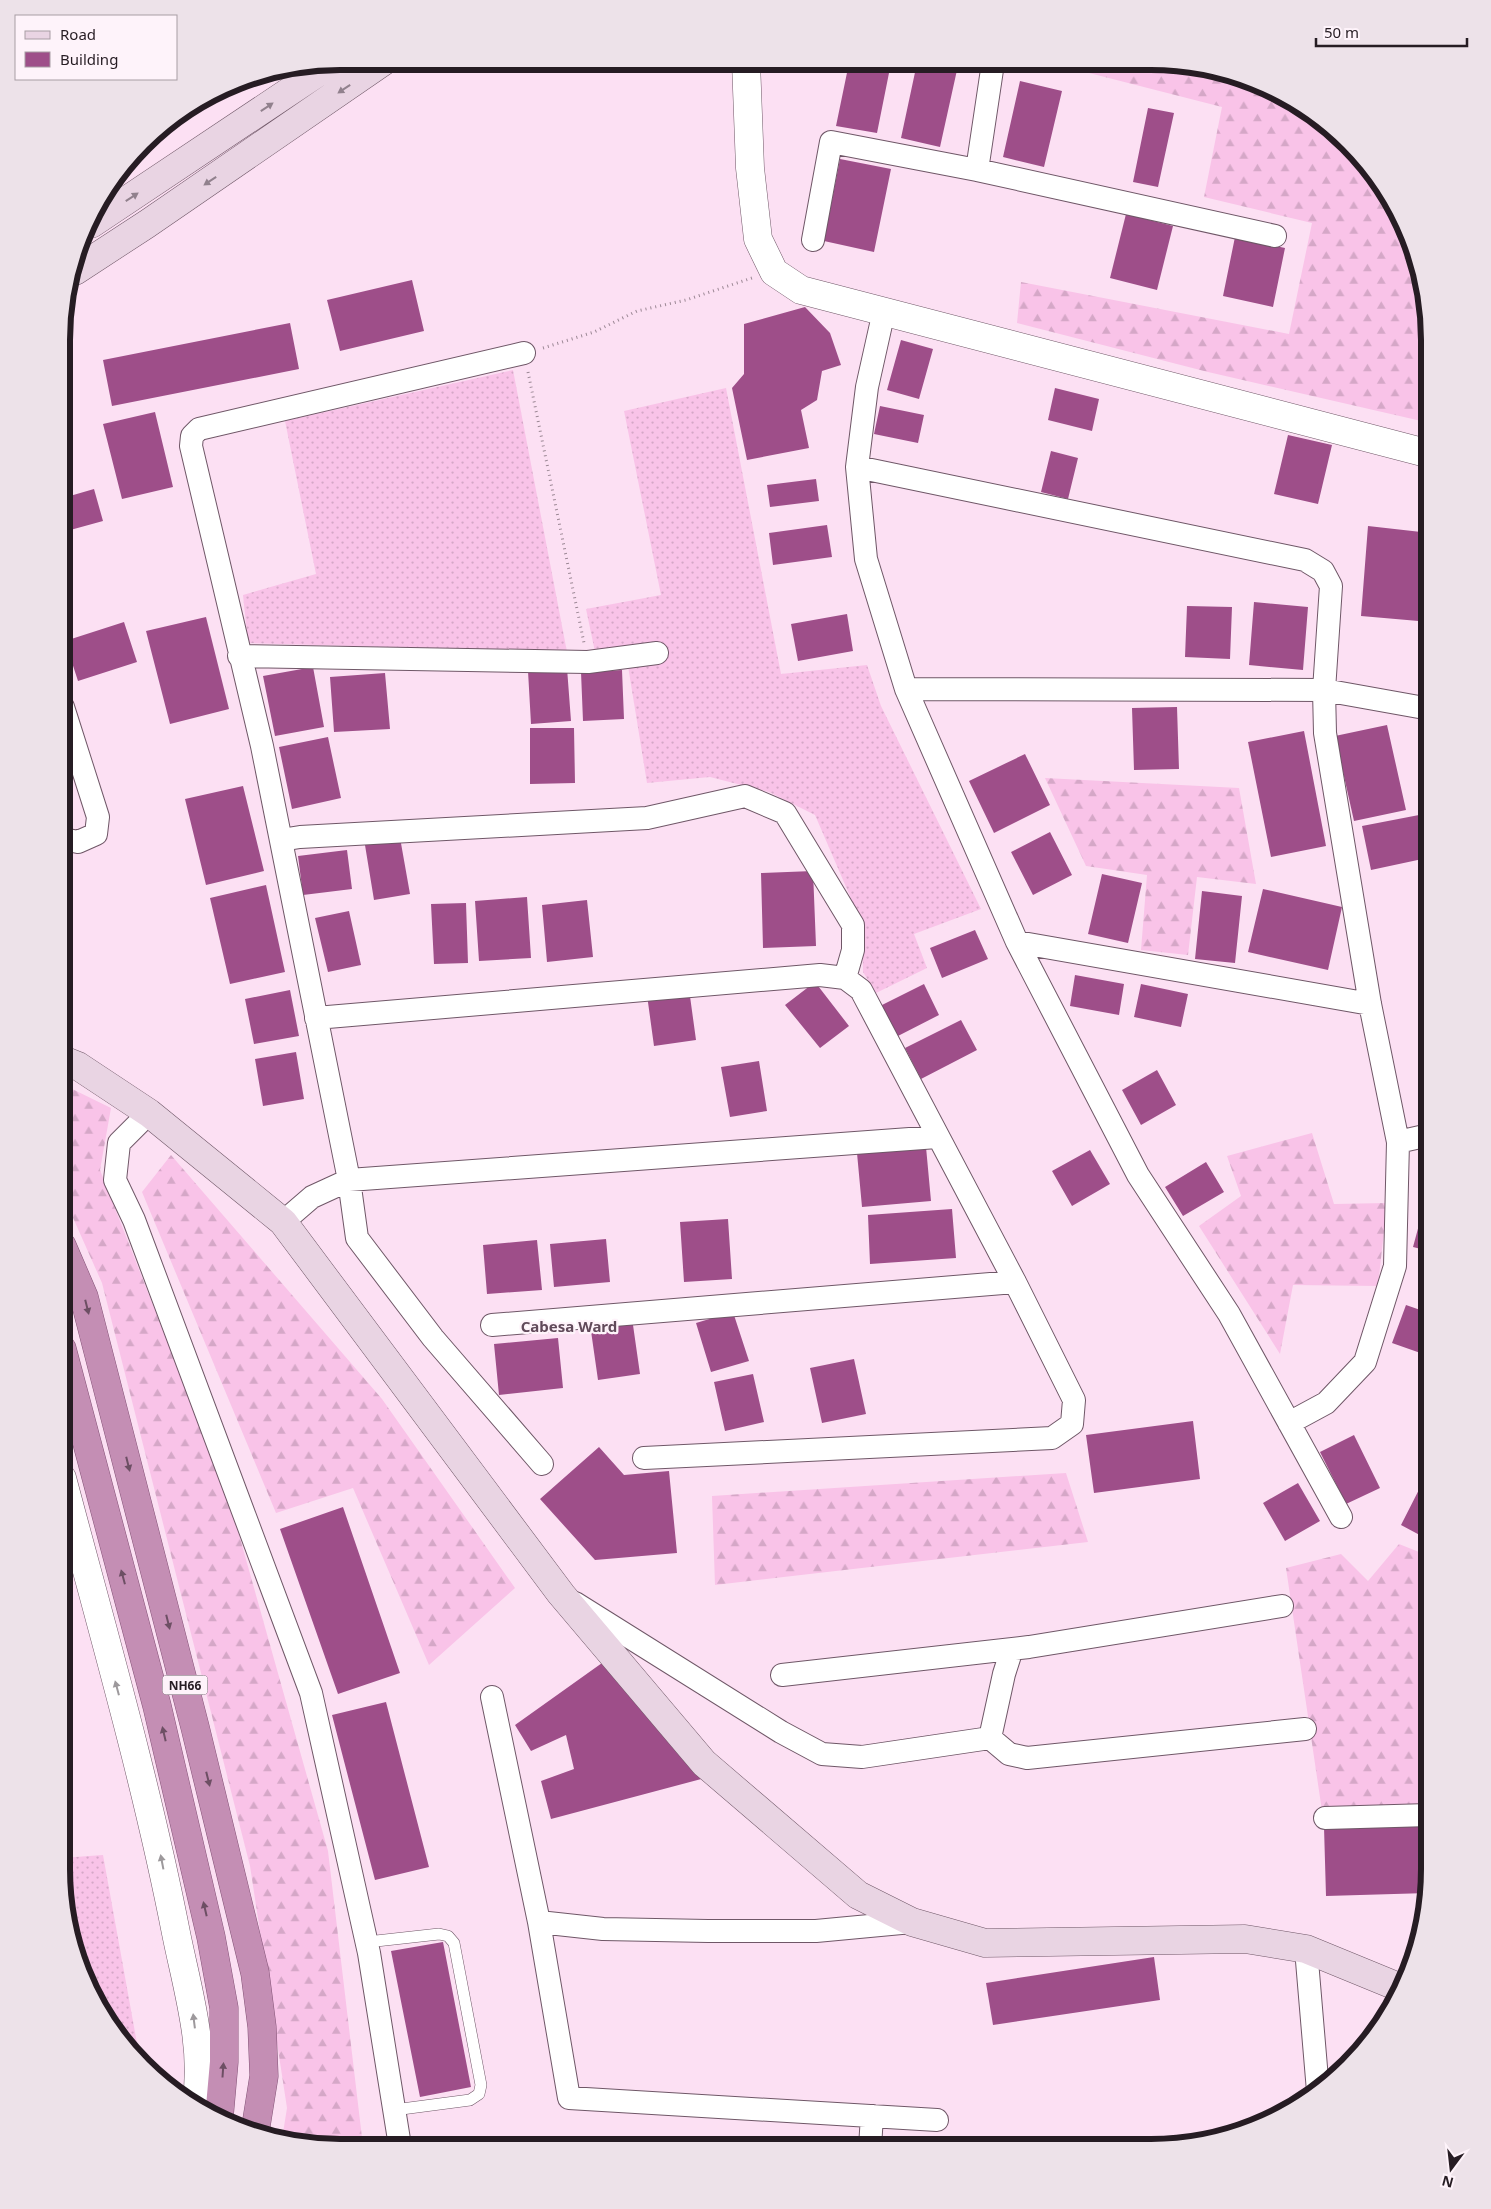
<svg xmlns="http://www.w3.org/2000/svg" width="1491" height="2209" viewBox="0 0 1491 2209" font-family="'Noto Sans',sans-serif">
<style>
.grass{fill:url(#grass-dots)}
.forest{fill:url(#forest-firs)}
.building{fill:#9e4e89}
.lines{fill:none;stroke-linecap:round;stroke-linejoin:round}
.service-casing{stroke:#6f5767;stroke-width:12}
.minor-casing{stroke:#6f5767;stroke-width:24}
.tertiary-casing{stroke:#6f5767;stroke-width:29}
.secondary-casing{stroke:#6f5767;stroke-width:29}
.trunk-casing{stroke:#835376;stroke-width:29}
.path{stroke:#9c8895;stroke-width:3;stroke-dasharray:1 4;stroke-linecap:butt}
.service{stroke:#fff;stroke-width:11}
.minor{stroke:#fff;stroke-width:22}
.tertiary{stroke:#fff;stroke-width:28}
.secondary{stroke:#e9d4e3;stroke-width:28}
.trunk{stroke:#c48eb4;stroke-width:28}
.oneway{fill:#91818d}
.oneway2{fill:#6d4f64}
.oneway3{fill:#9d999c}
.labels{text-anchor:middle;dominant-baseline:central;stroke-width:4.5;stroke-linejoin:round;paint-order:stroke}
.shield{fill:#fef3fa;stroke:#675c64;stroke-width:1}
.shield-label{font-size:12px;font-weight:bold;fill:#261c23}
.neighbourhood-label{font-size:15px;font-weight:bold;fill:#614a5a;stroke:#fef3fa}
.rim{fill:none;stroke:#261c23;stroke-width:6}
</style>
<defs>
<pattern id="grass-dots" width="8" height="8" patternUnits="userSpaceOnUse" patternTransform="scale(1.25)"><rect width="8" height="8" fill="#f9c3e8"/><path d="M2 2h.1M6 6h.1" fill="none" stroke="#d5a7c7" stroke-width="1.8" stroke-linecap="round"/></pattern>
<pattern id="forest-firs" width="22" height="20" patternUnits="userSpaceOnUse" patternTransform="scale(1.25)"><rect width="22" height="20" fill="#f9c3e8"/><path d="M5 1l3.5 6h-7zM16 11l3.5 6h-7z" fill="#d5a7c7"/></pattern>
</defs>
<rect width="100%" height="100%" fill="#fce0f3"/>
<path class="grass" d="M513 370 567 652 248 643 243 595 316 574 285 421Z
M726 388 781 674 867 665 881 706 981 909 914 934 927 968 876 993 863 972 862 924 815 815 769 792 710 777 647 783 628 666H598L586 609 661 595 624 411Z
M103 1855 140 2060 119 2039 83 1976 61 1869V1858Z"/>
<path class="forest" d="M1050 63 1187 64 1258 83 1321 119 1372 171 1408 233 1430 340V423L1208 372 1017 323 1021 282 1289 334 1312 223 1204 197 1222 107Z
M1045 778 1239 788 1256 884 1197 877 1188 955 1141 950 1147 875 1086 866Z
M62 1084 111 1108 100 1170 229 1499 328 1851 363 2146 304 2145 282 2139 287 2108 250 1866 102 1283 62 1193Z
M1312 1133 1334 1204 1387 1203 1378 1286 1293 1285 1280 1354 1199 1226 1241 1196 1227 1156Z
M171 1155 382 1399 515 1588 429 1665 353 1488 276 1513 142 1192Z
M1066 1473 1088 1542 715 1585 712 1496Z
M1399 1544 1429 1556V1809L1322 1811 1286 1568 1341 1554 1368 1581Z"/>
<path class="building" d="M849 63H891L877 133 836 126Z
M917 63 957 70 940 147 901 138Z
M1020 81 1062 91 1044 167 1003 157Z
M1148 108 1174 113 1158 187 1133 182Z
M840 159 891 169 874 252 824 241Z
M1126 214 1173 226 1157 290 1110 278Z
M1235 237 1285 248 1273 307 1223 296Z
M412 280 424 331 340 351 327 300Z
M805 307 830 333 841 365 822 371 817 400 801 410 809 448 747 460 732 388 744 374V324Z
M290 323 299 369 112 406 103 360Z
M901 340 933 349 919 399 887 390Z
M1055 388 1099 399 1092 431 1048 420Z
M880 406 924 415 918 443 874 434Z
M155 412 173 487 122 499 103 424Z
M1288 435 1332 445 1318 504 1274 494Z
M1051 451 1078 458 1068 499 1041 492Z
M816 479 819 501 770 507 767 485Z
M94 489 103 521 63 532V498Z
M827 525 832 557 773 565 769 533Z
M1368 526 1430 533V622L1361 616Z
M1254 602 1308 607 1303 670 1249 665Z
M1187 606 1232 607 1230 659 1185 657Z
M847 614 853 651 798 661 791 624Z
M206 617 229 709 170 724 146 631Z
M124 622 137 662 78 681 65 641Z
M313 667 324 727 275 736 263 676Z
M567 668 571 721 531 724 528 671Z
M622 670 624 719 583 721 581 672Z
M385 673 390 729 334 732 330 677Z
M1177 707 1179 769 1134 770 1132 708Z
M1387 725 1406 810 1354 821 1335 736Z
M530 728H574L575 783 530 784Z
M1304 731 1326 846 1271 857 1248 742Z
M328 737 341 798 292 809 279 747Z
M1025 754 1050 805 994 833 969 781Z
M243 786 264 871 206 885 185 799Z
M1419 815 1427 858 1371 870 1362 826Z
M399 832 410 894 374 900 364 839Z
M1050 832 1072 875 1033 895 1011 852Z
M347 850 352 889 303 895 298 856Z
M813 871 816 946 763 948 761 873Z
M1102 874 1142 883 1128 943 1088 934Z
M266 885 285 972 230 984 210 898Z
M1263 889 1342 907 1328 970 1248 952Z
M1202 891 1242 896 1235 963 1195 959Z
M527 897 531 958 479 961 475 901Z
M587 900 593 957 547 962 542 905Z
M466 903 468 963 434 964 431 904Z
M349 911 361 965 328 972 315 918Z
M975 930 988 959 942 978 930 948Z
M1075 975 1124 984 1119 1015 1070 1006Z
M815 982 849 1026 820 1048 785 1005Z
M924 984 939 1015 896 1037 880 1006Z
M1141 984 1188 994 1181 1027 1134 1017Z
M689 989 696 1040 654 1046 647 995Z
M290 990 299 1036 254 1044 245 999Z
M961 1020 977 1050 921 1079 905 1048Z
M296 1052 304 1099 263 1106 255 1059Z
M759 1061 767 1111 730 1117 721 1067Z
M1157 1070 1176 1105 1141 1125 1122 1090Z
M926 1147 931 1201 862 1207 857 1153Z
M1090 1150 1110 1184 1072 1206 1052 1171Z
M1206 1162 1224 1192 1183 1216 1165 1187Z
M1426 1199 1429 1200V1251L1413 1247Z
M952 1209 956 1258 870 1264 868 1215Z
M728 1219 732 1279 684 1282 680 1222Z
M606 1239 610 1282 554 1287 550 1244Z
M537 1240 542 1290 487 1294 483 1245Z
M1406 1305 1429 1313V1356L1392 1343Z
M733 1312 749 1361 711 1372 696 1323Z
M632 1318 640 1374 598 1380 590 1324Z
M558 1338 563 1388 499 1395 494 1344Z
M854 1359 866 1414 822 1423 810 1368Z
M753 1374 764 1422 725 1431 714 1382Z
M1193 1421 1200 1479 1094 1493 1086 1435Z
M1354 1435 1380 1488 1346 1504 1320 1452Z
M599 1447 624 1475 669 1471 677 1553 595 1560 540 1499Z
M1429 1470V1540L1401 1525Z
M1298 1483 1320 1521 1285 1541 1263 1503Z
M343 1507 400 1673 338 1694 280 1529Z
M602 1663 705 1778 551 1819 541 1781 574 1769 566 1735 531 1751 515 1725Z
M386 1702 429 1867 375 1880 332 1715Z
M1429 1824 1428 1893 1326 1896 1324 1827Z
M443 1942 471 2087 420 2097 391 1951Z
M1154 1957 1160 2000 993 2025 986 1983Z"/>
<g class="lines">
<g class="service-casing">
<path id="service" d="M367 1942 439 1934 448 1936 454 1943 481 2085 479 2094 470 2100 394 2110"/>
</g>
<g class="minor-casing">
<path id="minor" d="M993 63 977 170 1275 236
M813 240 831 142 977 170
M884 311 867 387 857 467 866 559 906 689 1017 942 1138 1175 1229 1314 1341 1517
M524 353 199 429 192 436 191 446 262 746 349 1180 357 1238 433 1338 542 1464
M857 467 1305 560 1323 571 1331 586 1324 690 1325 733 1370 1004 1398 1142 1395 1266 1365 1362 1326 1403 1289 1423
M239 656 588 662 657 653
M906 689 1324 690 1430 709
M63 839 78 842 96 834 98 817 63 707
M281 840 300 837 647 818 745 796 785 813 853 925V950L845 978
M1017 942 1370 1004
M316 1018 820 975 845 978 861 990 1015 1282 1074 1400 1072 1424 1052 1438 644 1458
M149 1113 119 1143 115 1180 134 1220 311 1693 369 1953 400 2146
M1398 1142 1429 1135
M283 1222 312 1197 349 1180 937 1137
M492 1325 1015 1282
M575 1603 781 1732 822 1754 862 1757 990 1738 1004 1674 1012 1649
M782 1675 1029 1647 1282 1606
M492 1697 539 1922
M990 1738 1009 1754 1027 1758 1305 1729
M1325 1818 1429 1815
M912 1922 816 1931H708L603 1929 539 1922 569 2098 937 2120
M1306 1949 1318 2091
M870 2147 872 2116"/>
</g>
<g class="tertiary-casing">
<path id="tertiary" d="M746 62 750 168 758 239 774 272 801 290 1430 454
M62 1478C102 1629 146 1780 176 1933 187 1988 206 2048 196 2105"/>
</g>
<g class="secondary-casing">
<path id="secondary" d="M91 224 332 63
M75 271 147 224 384 61
M63 1060 78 1066 149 1113 283 1222 561 1594 704 1763 858 1895 912 1922 985 1943 1245 1939 1306 1949 1401 1988"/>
</g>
<g class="trunk-casing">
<path id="trunk" d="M62 1246 84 1297 195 1727 255 1973 262 2027 264 2076 255 2132
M62 1349 157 1706 211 1937 224 2008V2062L219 2118"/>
</g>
<path class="path" d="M543 348 594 332 637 311 686 300 752 278
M528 372 584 643"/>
<use href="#service" class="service"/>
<use href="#minor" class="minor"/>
<use href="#tertiary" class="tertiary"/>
<use href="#secondary" class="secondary"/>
<use href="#trunk" class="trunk"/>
</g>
<defs><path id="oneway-solid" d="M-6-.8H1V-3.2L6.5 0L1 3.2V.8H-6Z" transform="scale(1.25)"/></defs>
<g class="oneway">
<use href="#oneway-solid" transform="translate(344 89) rotate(146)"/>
<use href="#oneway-solid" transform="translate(267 107) rotate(-34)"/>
<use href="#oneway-solid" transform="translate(210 181) rotate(146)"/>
<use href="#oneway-solid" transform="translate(132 197) rotate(-33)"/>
</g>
<g class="oneway2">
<use href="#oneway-solid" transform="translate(87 1307) rotate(76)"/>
<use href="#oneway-solid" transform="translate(128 1464) rotate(76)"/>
<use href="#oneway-solid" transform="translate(123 1577) rotate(-105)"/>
<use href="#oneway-solid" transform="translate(168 1622) rotate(76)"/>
<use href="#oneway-solid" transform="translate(164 1734) rotate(-103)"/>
<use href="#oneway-solid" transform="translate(208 1779) rotate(76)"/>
<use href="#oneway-solid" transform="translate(205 1909) rotate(-103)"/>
<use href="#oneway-solid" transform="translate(223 2070) rotate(-86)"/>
</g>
<g class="oneway3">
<use href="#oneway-solid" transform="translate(117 1688) rotate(-105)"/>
<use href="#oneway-solid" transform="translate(162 1862) rotate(-101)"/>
<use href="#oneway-solid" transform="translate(194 2021) rotate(-97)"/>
</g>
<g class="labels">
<rect class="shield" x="162.5" y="1675.5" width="45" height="19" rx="4"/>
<g class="shield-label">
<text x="185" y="1685">NH66</text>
</g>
<g class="neighbourhood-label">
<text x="569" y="1326">Cabesa Ward</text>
</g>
</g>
<path d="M0 0H1491V2209H0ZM340 70H1151A270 270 0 0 1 1421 340V1869A270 270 0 0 1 1151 2139H340A270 270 0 0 1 70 1869V340A270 270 0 0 1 340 70Z" fill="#ede2e9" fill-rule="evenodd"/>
<path class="rim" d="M340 70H1151A270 270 0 0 1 1421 340V1869A270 270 0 0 1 1151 2139H340A270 270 0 0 1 70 1869V340A270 270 0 0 1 340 70Z"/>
<rect x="15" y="15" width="162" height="65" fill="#fef3fa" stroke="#a89da4"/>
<rect x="25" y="31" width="25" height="8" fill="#e9d4e3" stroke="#a89da4"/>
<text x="60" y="40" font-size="15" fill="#261c23">Road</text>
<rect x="25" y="52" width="25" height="15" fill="#9e4e89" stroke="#a89da4"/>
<text x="60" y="65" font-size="15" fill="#261c23">Building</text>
<g transform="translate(1451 2169) rotate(195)" stroke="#fef3fa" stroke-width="4" paint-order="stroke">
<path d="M0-4L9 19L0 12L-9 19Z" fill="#261c23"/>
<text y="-8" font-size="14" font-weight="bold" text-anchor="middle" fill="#261c23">N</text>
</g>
<path d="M1316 38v8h151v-8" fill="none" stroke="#261c23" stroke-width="2.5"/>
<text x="1324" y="38" font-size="15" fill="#261c23" stroke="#fef3fa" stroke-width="4" paint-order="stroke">50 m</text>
</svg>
